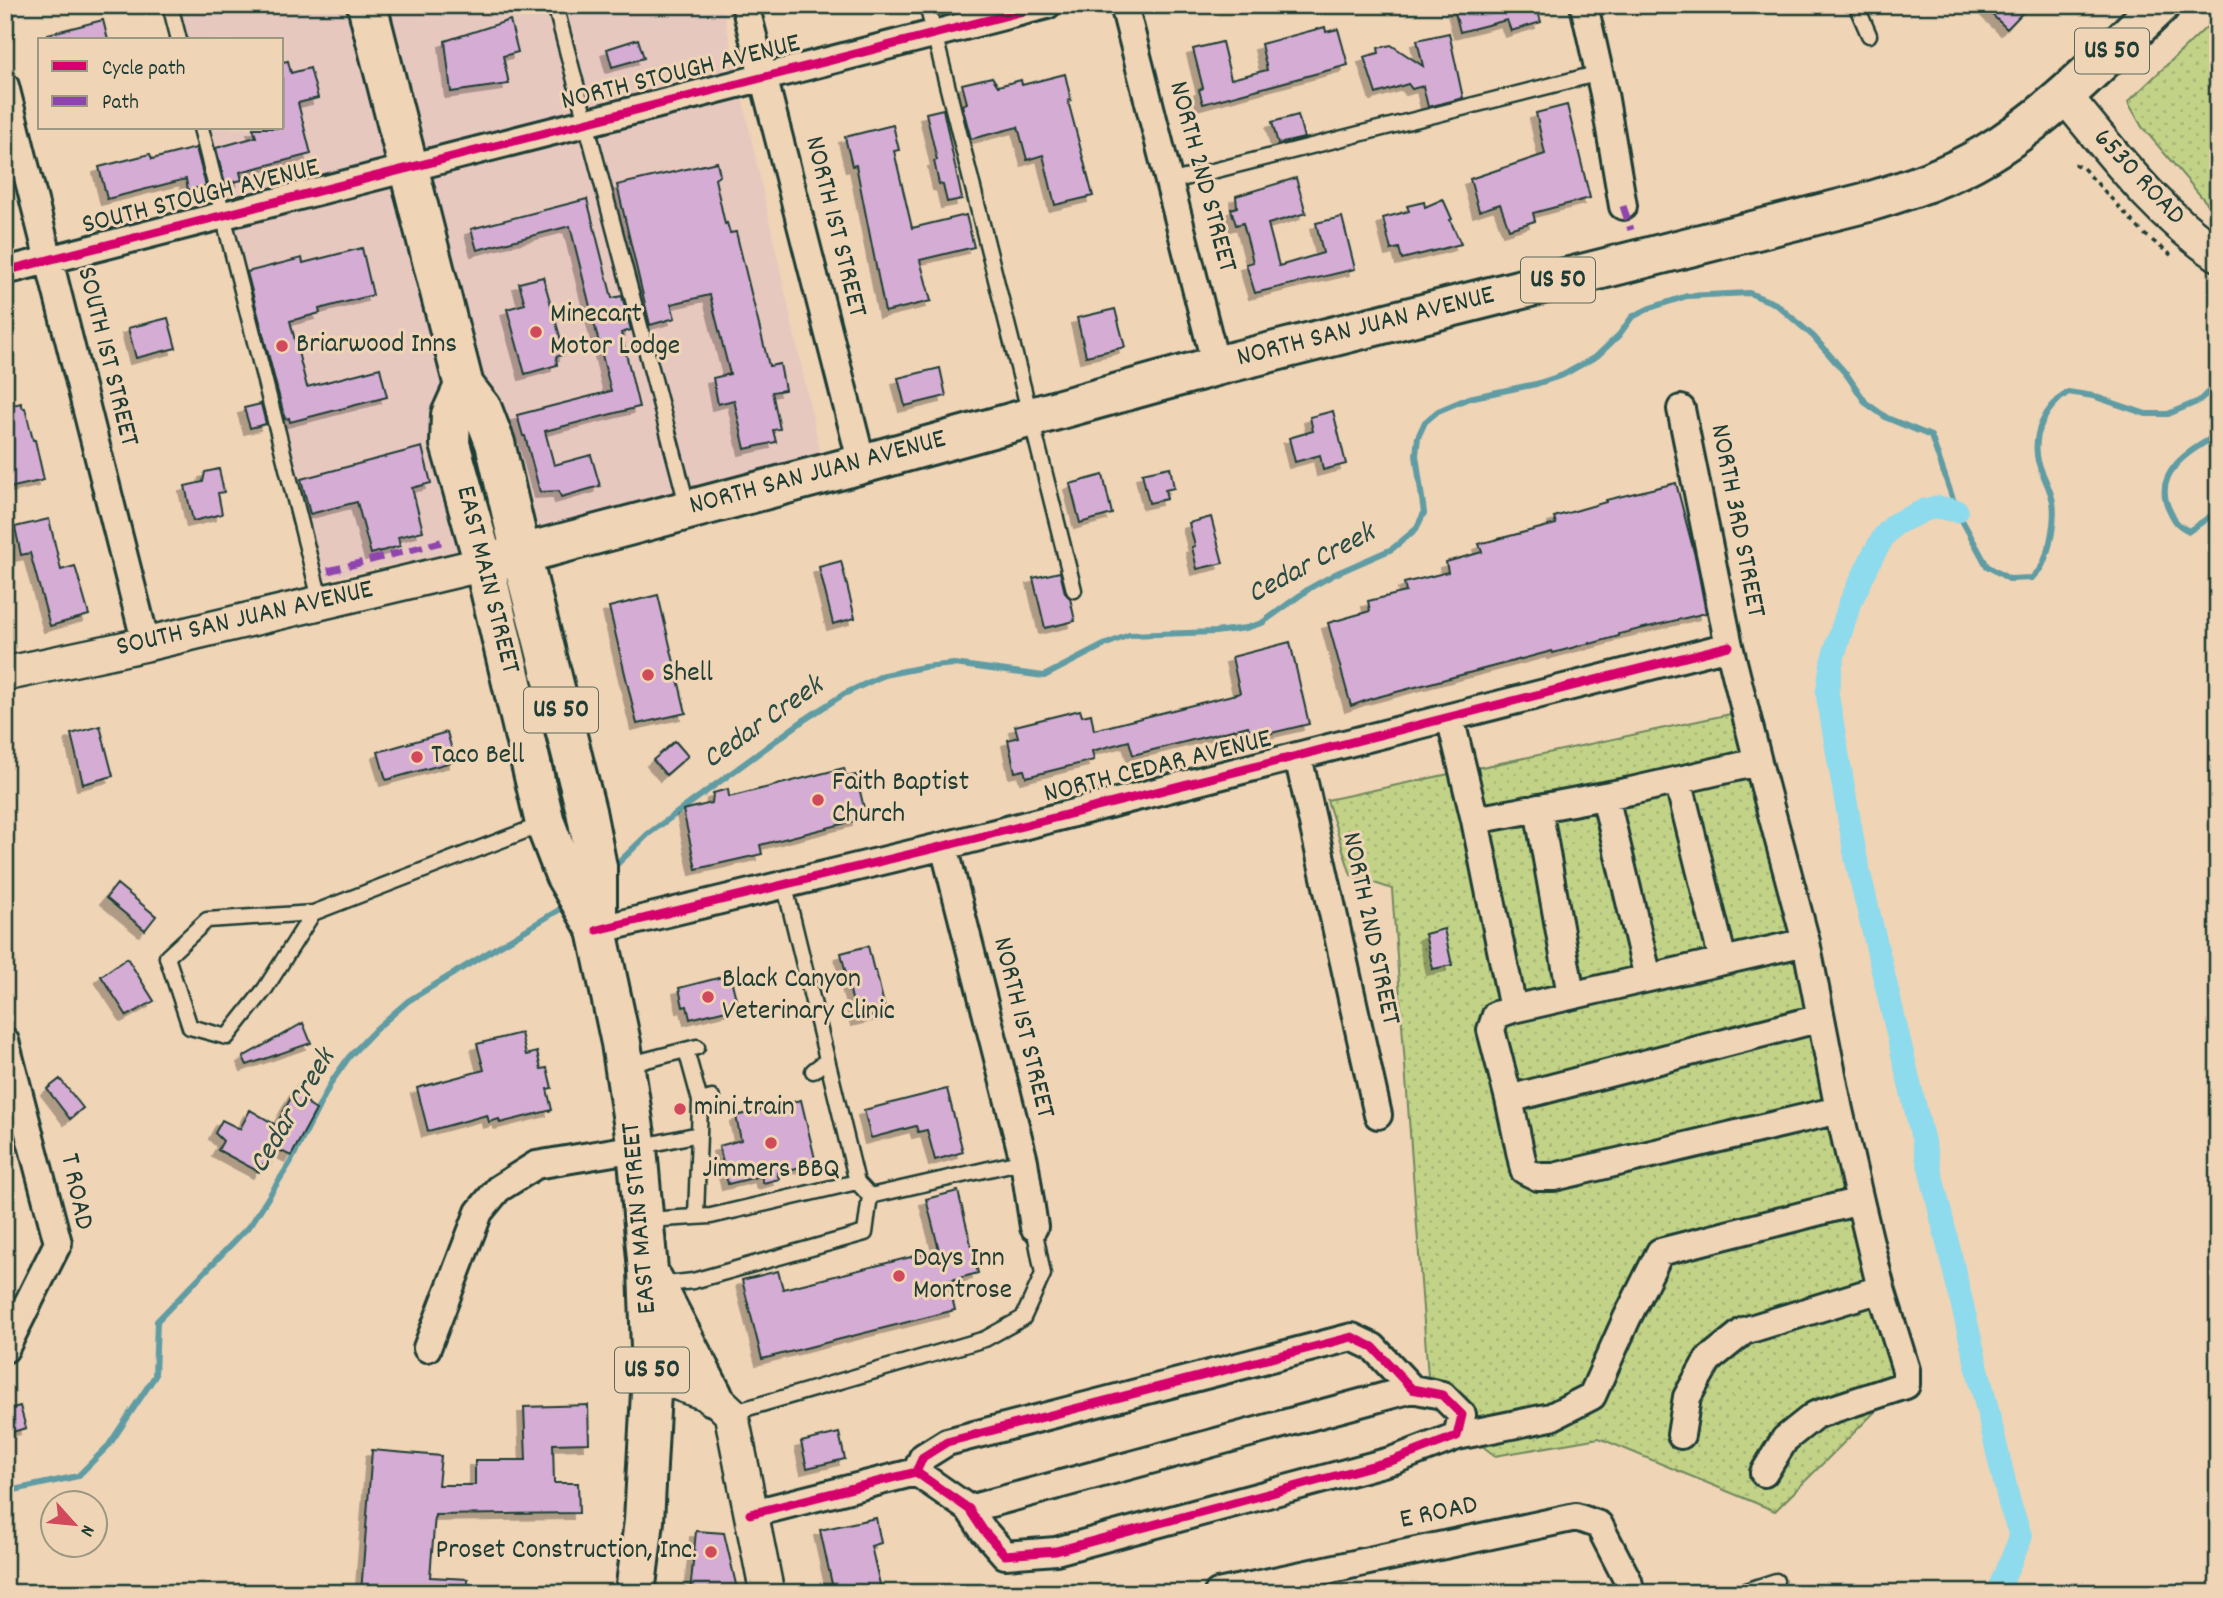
<svg xmlns="http://www.w3.org/2000/svg" width="2223" height="1598" viewBox="0 0 2223 1598" font-family="Dekko,sans-serif">
<style>
.built{fill:#e7c8bf}
.park{fill:url(#park-dots);stroke:#70885e;stroke-width:2}
.lines{fill:none;stroke-linecap:round;stroke-linejoin:round}
.stream{stroke:#619ca3;stroke-width:6}
.canal{stroke:#8ddbed;stroke-width:23}
.building{fill:#d5add4;stroke:#1f3d34;stroke-width:2;filter:url(#shadow)}
.service-casing{stroke:#1f3d34;stroke-width:19}
.minor-casing{stroke:#1f3d34;stroke-width:32}
.tertiary-casing{stroke:#1f3d34;stroke-width:38}
.primary-casing{stroke:#1f3d34;stroke-width:44}
.trunk-casing{stroke:#1f3d34;stroke-width:44}
.path{stroke:#1f3d34;stroke-width:3.5;stroke-dasharray:5 5;stroke-linecap:butt}
.service{stroke:#efd4b6;stroke-width:14}
.minor{stroke:#efd4b6;stroke-width:26}
.tertiary{stroke:#efd4b6;stroke-width:33}
.primary{stroke:#efd4b6;stroke-width:38}
.trunk{stroke:#efd4b6;stroke-width:38}
.quiet{stroke:#8e44ad;stroke-width:7;stroke-dasharray:14 7;stroke-linecap:butt}
.cycleway-casing{stroke:#efd4b6;stroke-width:13}
.cycleway{stroke:#d6006c;stroke-width:9}
.poi-dot{fill:#d1495b;stroke:#efd4b6;stroke-width:2.5}
.labels{text-anchor:middle;dominant-baseline:central;stroke-width:6;stroke-linejoin:round;paint-order:stroke}
.shield{fill:#efd4b6;stroke:#5d6a5b;stroke-width:2}
.shield-label{font-size:26px;font-weight:bold;fill:#1f3d34}
.street-label{font-size:28px;fill:#1f3d34;stroke:#efd4b6}
.poi-label{font-size:28px;fill:#1f3d34;stroke:#efd4b6;text-anchor:start}
.water-label{font-size:30px;font-style:italic;fill:#2a4d46;stroke:#efd4b6}
</style>
<defs>
<pattern id="park-dots" width="8" height="8" patternUnits="userSpaceOnUse" patternTransform="scale(1.75)"><rect width="8" height="8" fill="#c2d388"/><path d="M2 2h.1M6 6h.1" fill="none" stroke="#a6b676" stroke-width="1.8" stroke-linecap="round"/></pattern>
<filter id="shadow"><feDropShadow dx="-6" dy="6" stdDeviation="0" flood-color="#0004"/></filter>
</defs>
<rect width="100%" height="100%" fill="#efd4b6"/>
<filter id="ink" filterUnits="userSpaceOnUse"><feTurbulence type="fractalNoise" baseFrequency=".0143" numOctaves="2"/><feDisplacementMap in="SourceGraphic" scale="14" xChannelSelector="R" yChannelSelector="G"/><feConvolveMatrix kernelMatrix="1 2 1 2 8 2 1 2 1" color-interpolation-filters="sRGB"/></filter>
<g filter="url(#ink)">
<path class="built" d="M169 5H722L825 474 316 581 200 128H282V40H178Z"/>
<path class="park" d="M2218 16V178L2216 214 2142 127 2128 102Z
M1740 712 1902 1385 1775 1511 1599 1438 1495 1456 1430 1404 1392 889 1351 875 1327 800Z"/>
<g class="lines">
<path class="stream" d="M2218 435C2191 449 2153 472 2168 507 2174 520 2176 525 2189 531L2218 511
M611 870 648 834 804 720 844 694 884 675 924 667 954 664 1044 676 1104 645 1129 635 1215 632 1246 628 1262 623 1310 588 1335 574 1392 549 1416 529 1424 513 1416 455 1418 437 1425 422 1438 411 1469 398 1536 384 1563 375 1597 356 1619 335 1632 317 1650 308 1687 296 1749 293 1776 304 1813 336 1847 375 1866 403 1887 418 1931 436 1957 511 1987 566 2009 579 2032 578C2035 574 2040 570 2042 566 2050 549 2056 520 2053 502 2050 487 2042 475 2038 461 2032 433 2045 408 2068 392L2093 396 2146 414H2168L2199 401 2209 391 2217 388 2218 390
M5 1492 78 1476 109 1445 155 1376 157 1321 252 1223 290 1163 332 1081 349 1057 376 1029 408 1001 567 905"/>
<path class="canal" d="M1957 511 1937 507 1925 510 1895 524 1884 536 1873 555 1850 603 1832 661 1827 693 1856 859 2010 1505 2021 1537 1997 1593"/>
</g>
<path class="building" d="M1453 5H1539L1540 11H1538L1541 22 1511 31 1507 20 1460 32Z
M1982 5H2030L2007 29Z
M103 20 108 40H49L48 34Z
M510 20 518 52 503 56 509 84 451 92 445 41Z
M1325 27 1326 32 1338 29 1348 65 1203 104 1199 90 1203 88 1193 49 1222 42 1231 79 1267 70 1261 44Z
M1449 33 1463 98 1428 107 1423 86 1412 89 1408 84 1376 94 1364 57 1379 53 1378 48 1391 45 1423 66 1417 40Z
M638 39 644 58 612 67 607 49Z
M288 61 291 73 310 68 318 98 298 103 311 154 240 172 242 180 225 184 216 148 256 137 253 128H282V62Z
M1065 74 1071 100 1068 101 1093 196 1055 205 1043 155 1027 160 1018 127 971 139 962 105 967 103 962 84 992 77 998 86 1021 80 1022 85Z
M1567 105 1590 198 1533 213 1535 221 1509 229 1500 204 1479 211 1470 179 1545 154 1536 113Z
M943 109 962 199 947 202 943 185 939 184 934 161 937 160 926 113Z
M1298 115 1304 138 1278 144 1272 122Z
M893 125 899 150 894 151 912 228 966 215 974 247 920 260 931 301 885 312 856 165 852 166 845 137Z
M196 148 206 186 188 190 186 179 107 199 99 167 150 154 152 159Z
M717 162 720 175 715 179 725 224 727 223 730 233 736 232 769 366 780 364 785 390 772 392 780 429 773 430 776 442 745 449 734 400 718 404 713 378 730 374 710 295 671 304 675 318 650 325 617 185Z
M1296 178 1306 213 1268 224 1279 266 1323 253 1316 223 1342 217 1355 269 1255 293 1246 264 1253 262 1243 223 1236 225 1231 209 1237 207 1236 196Z
M587 199 612 298 622 296 631 330 621 333 639 407 545 431 554 465 591 455 600 486 561 497 559 491 540 492 525 436H523L517 415 611 391 570 226 477 250 471 229Z
M1443 199 1452 219 1450 220 1461 244 1402 259 1399 248 1391 250 1383 218 1409 211 1407 206 1424 202 1425 207Z
M362 248 373 295 319 309 320 313 290 321 307 387 380 368 387 397 290 422 289 418 285 419 247 272 302 258 303 263Z
M543 277 565 354 556 357 557 365 525 374 507 309 525 304 519 283Z
M1115 309 1125 347 1086 356 1077 318Z
M168 318 176 348 136 358 128 328Z
M940 368 946 396 905 406 898 378Z
M21 403V407L25 408 33 440H35L44 480 5 489V407Z
M261 404 266 424 250 428 244 408Z
M1333 411 1346 464 1323 470 1320 455 1295 462 1289 438 1313 431 1310 417Z
M422 447 431 483 412 488 423 531 398 537 400 546 371 554 357 502 310 514 301 479Z
M1170 467 1174 488 1165 490 1167 499 1149 503 1142 473Z
M219 469 224 492 218 493 222 514 193 521 185 486 203 482 205 472Z
M1103 475 1112 514 1080 523 1070 484Z
M1676 483 1696 560 1706 613 1619 634V636L1590 644V643L1553 653 1552 651 1370 699 1351 706 1328 623 1370 611 1368 601 1406 592 1404 583 1448 572 1446 562 1482 552 1479 544 1556 524 1554 517 1606 502V500Z
M1211 517 1223 563 1197 569 1192 547 1195 546 1189 523Z
M49 519 61 570 75 566 89 615 50 626 30 553 21 555 15 527Z
M841 561 855 618 833 624 819 567Z
M1060 572 1065 593 1070 598 1075 621 1045 628 1033 578Z
M658 595 686 713 637 724 609 607Z
M1290 642 1309 724 1251 738 1248 726 1133 755 1129 741 1092 751 1094 760 1026 777 1024 770 1015 772 1008 740 1018 737 1015 726 1080 710 1082 716 1091 714 1094 730 1240 693 1232 657Z
M100 726 113 776 83 784 71 734Z
M447 732 455 761 386 780 378 752Z
M675 741 688 756 666 775 653 760Z
M844 768 846 777 856 775 865 812 857 815 858 820 760 845 762 854 696 869 683 810 712 803 713 793 728 789 729 797Z
M117 884 156 916 145 930 106 898Z
M1444 929 1452 965 1433 969 1425 934Z
M868 946 874 971H876L886 1013 857 1020 841 953Z
M127 958 154 1001 127 1016 101 976Z
M730 975 738 1007 690 1019 687 1006 683 1007 679 988Z
M303 1023 311 1043 247 1065 243 1057Z
M521 1033 526 1055 537 1052 541 1069 547 1068 552 1088 547 1089 552 1110 500 1123 499 1119 489 1122 487 1115 428 1131 417 1088 484 1070 477 1044Z
M60 1079 83 1108 70 1119 47 1089Z
M298 1085 310 1106 316 1110 291 1156 273 1147 270 1165 263 1164 259 1172 218 1150 223 1141 215 1133 222 1120 240 1129 250 1110 276 1125Z
M947 1089 963 1152 935 1160 927 1130 918 1132 916 1126 871 1138 864 1110Z
M801 1100 816 1163 777 1173 779 1179 763 1183 761 1176 728 1184 719 1146 741 1140 736 1116Z
M958 1191 978 1273 948 1281 955 1310 762 1359 742 1280 778 1271 783 1289 939 1250 926 1199Z
M588 1405 589 1443 553 1444 554 1483H578L579 1513 435 1515 430 1577 468 1579 467 1593H361L372 1450 441 1456 438 1485H475V1460H526L524 1407Z
M20 1406 26 1428 9 1433 5 1410Z
M839 1433 845 1459 807 1468 801 1442Z
M876 1518 881 1543 871 1546 882 1593H834L820 1530Z
M696 1531 724 1533 738 1593H690Z"/>
<g class="lines">
<g class="service-casing">
<path id="service" d="M170 5 179 40
M555 5 688 508
M927 5 1074 590
M1856 5 1869 35
M201 128 321 603
M1169 182 1600 73
M784 883 857 1182 870 1196
M313 913 265 989 227 1037 190 1027 167 957 207 920 313 913 543 824
M686 1050 700 1101
M627 1065 697 1047
M813 1071 827 1060
M638 1147 699 1134 700 1101 712 1098
M696 1216 699 1134
M646 1220 711 1216 857 1182
M659 1285 693 1281 865 1233 870 1196 1024 1161
M731 1413 985 1339 1023 1318 1043 1274 1034 1227
M1739 1593 1776 1581"/>
</g>
<g class="minor-casing">
<path id="minor" d="M745 5 862 464
M1124 5 1216 366
M1584 5 1604 94 1623 206
M5 86 146 644
M5 271 1047 5
M1681 409 1729 646 1758 762
M1450 717 1475 820
M1298 756 1378 1115
M1678 780 1723 961
M1605 796 1648 978
M1538 808 1571 995
M944 846 1024 1161 1034 1227
M597 930 944 846 1729 646
M1513 1009 1475 820 1631 791 1758 762 1806 942
M5 1041 58 1243 5 1349
M1509 1099 1821 1018
M1839 1110 1806 942 1513 1009 1496 1015 1491 1030 1509 1099 1524 1170 1538 1177H1554L1839 1110 1860 1201
M427 1348 479 1212 498 1189 536 1165 637 1148
M1457 1436 1551 1417 1592 1396 1627 1318 1660 1252 1860 1201 1881 1289 1744 1331 1708 1360 1687 1397 1681 1435
M1764 1473 1785 1439 1815 1415 1906 1385V1370L1881 1289
M969 1509 1412 1389
M750 1514 916 1472 969 1509 983 1530 1005 1555 1056 1551 1394 1460 1457 1436 1462 1415 1442 1395 1412 1389 1373 1347 1352 1337 947 1442 923 1457 916 1472
M1218 1593 1576 1517 1599 1525 1628 1581 1631 1593"/>
</g>
<g class="tertiary-casing">
<path id="tertiary" d="M2064 95C2111 151 2156 213 2218 254
M5 674 146 644 484 564
M652 1374 713 1396 731 1413 767 1593"/>
</g>
<g class="primary-casing">
<path id="primary" d="M367 5 464 386 482 409 495 443 521 554
M464 386 451 415 450 444 484 564"/>
</g>
<g class="trunk-casing">
<path id="trunk" d="M521 554 586 811 597 867V930L621 1043 637 1148 648 1270 652 1374 644 1521 635 1593
M597 930 565 875 545 823 484 564 862 464 1216 366 1868 202C1908 190 1950 176 1986 154 2051 115 2105 57 2160 5
M653 1280 713 1396"/>
</g>
<path class="path" d="M2074 164 2083 168 2144 234 2171 255"/>
<use href="#service" class="service"/>
<use href="#minor" class="minor"/>
<use href="#tertiary" class="tertiary"/>
<use href="#primary" class="primary"/>
<use href="#trunk" class="trunk"/>
<path class="quiet" d="M1623 206 1631 230
M328 571 441 542"/>
<g class="cycleway-casing">
<path id="cycleway" d="M5 271 1047 5
M597 930 944 846 1729 646
M750 1514 916 1472 969 1509 983 1530 1005 1555 1056 1551 1394 1460 1457 1436 1462 1415 1442 1395 1412 1389 1373 1347 1352 1337 947 1442 923 1457 916 1472"/>
</g>
<use href="#cycleway" class="cycleway"/>
</g>
</g>
<g class="poi-dot">
<circle cx="536" cy="332" r="7"/>
<circle cx="282" cy="346" r="7"/>
<circle cx="648" cy="675" r="7"/>
<circle cx="417" cy="757" r="7"/>
<circle cx="818" cy="800" r="7"/>
<circle cx="708" cy="997" r="7"/>
<circle cx="680" cy="1109" r="7"/>
<circle cx="771" cy="1143" r="7"/>
<circle cx="899" cy="1276" r="7"/>
<circle cx="711" cy="1552" r="7"/>
</g>
<g class="labels">
<g class="shield">
<rect x="2075" y="28.5" width="74" height="45" rx="5"/>
<rect x="1521" y="257.5" width="74" height="45" rx="5"/>
<rect x="524" y="687.5" width="74" height="45" rx="5"/>
<rect x="615" y="1347.5" width="74" height="45" rx="5"/>
</g>
<g class="shield-label">
<text x="2112" y="51">US 50</text>
<text x="1558" y="280">US 50</text>
<text x="561" y="710">US 50</text>
<text x="652" y="1370">US 50</text>
</g>
<g class="street-label">
<text transform="translate(681 74) rotate(-14)">NORTH STOUGH AVENUE</text>
<text transform="translate(1201 177) rotate(75)">NORTH 2ND STREET</text>
<text transform="translate(2138 178) rotate(47)">6530 ROAD</text>
<text transform="translate(201 198) rotate(-14)">SOUTH STOUGH AVENUE</text>
<text transform="translate(834 227) rotate(76)">NORTH 1ST STREET</text>
<text transform="translate(1366 328) rotate(-14)">NORTH SAN JUAN AVENUE</text>
<text transform="translate(106 357) rotate(76)">SOUTH 1ST STREET</text>
<text transform="translate(818 474) rotate(-15)">NORTH SAN JUAN AVENUE</text>
<text transform="translate(1736 521) rotate(79)">NORTH 3RD STREET</text>
<text transform="translate(486 580) rotate(76)">EAST MAIN STREET</text>
<text transform="translate(245 620) rotate(-13)">SOUTH SAN JUAN AVENUE</text>
<text transform="translate(1158 768) rotate(-14)">NORTH CEDAR AVENUE</text>
<text transform="translate(1369 929) rotate(78)">NORTH 2ND STREET</text>
<text transform="translate(1022 1028) rotate(76)">NORTH 1ST STREET</text>
<text transform="translate(75 1192) rotate(78)">T ROAD</text>
<text transform="translate(641 1218) rotate(-95)">EAST MAIN STREET</text>
<text transform="translate(1439 1514) rotate(-12)">E ROAD</text>
</g>
<g class="poi-label">
<text x="550" y="316">Minecart<tspan x="550" dy="32">Motor Lodge</tspan></text>
<text x="296" y="346">Briarwood Inns</text>
<text x="662" y="675">Shell</text>
<text x="431" y="757">Taco Bell</text>
<text x="832" y="784">Faith Baptist<tspan x="832" dy="32">Church</tspan></text>
<text x="722" y="981">Black Canyon<tspan x="722" dy="32">Veterinary Clinic</tspan></text>
<text x="694" y="1109">mini train</text>
<text x="771" y="1171" text-anchor="middle">Jimmers BBQ</text>
<text x="913" y="1260">Days Inn<tspan x="913" dy="32">Montrose</tspan></text>
<text x="697" y="1552" text-anchor="end">Proset Construction, Inc.</text>
</g>
<g class="water-label">
<text transform="translate(1312 565) rotate(-28)">Cedar Creek</text>
<text transform="translate(764 724) rotate(-35)">Cedar Creek</text>
<text transform="translate(294 1112) rotate(-59)">Cedar Creek</text>
</g>
</g>
<rect width="2223" height="1598" fill="none" stroke="#efd4b6" stroke-width="28"/>
<rect x="14" y="14" width="2195" height="1570" fill="none" stroke="#1f3d34" stroke-width="2.5" filter="url(#ink)"/>
<rect x="38" y="38" width="245" height="91" fill="#efd4b6" stroke="#9c9882" stroke-width="2"/>
<rect x="52" y="61" width="35" height="10" fill="#d6006c" stroke="#9c9882" stroke-width="2"/>
<text x="102" y="74" font-size="21" fill="#1f3d34">Cycle path</text>
<rect x="52" y="96" width="35" height="10" fill="#8e44ad" stroke="#9c9882" stroke-width="2"/>
<text x="102" y="108" font-size="21" fill="#1f3d34">Path</text>
<g transform="translate(74 1524) rotate(117)"><circle r="33" fill="#efd4b6" stroke="#9c9882" stroke-width="2"/>
<path d="M0-5L12 26L0 18L-12 26Z" fill="#d1495b"/>
<text y="-10" font-size="19" font-weight="bold" text-anchor="middle" fill="#1f3d34">N</text>
</g>
</svg>
